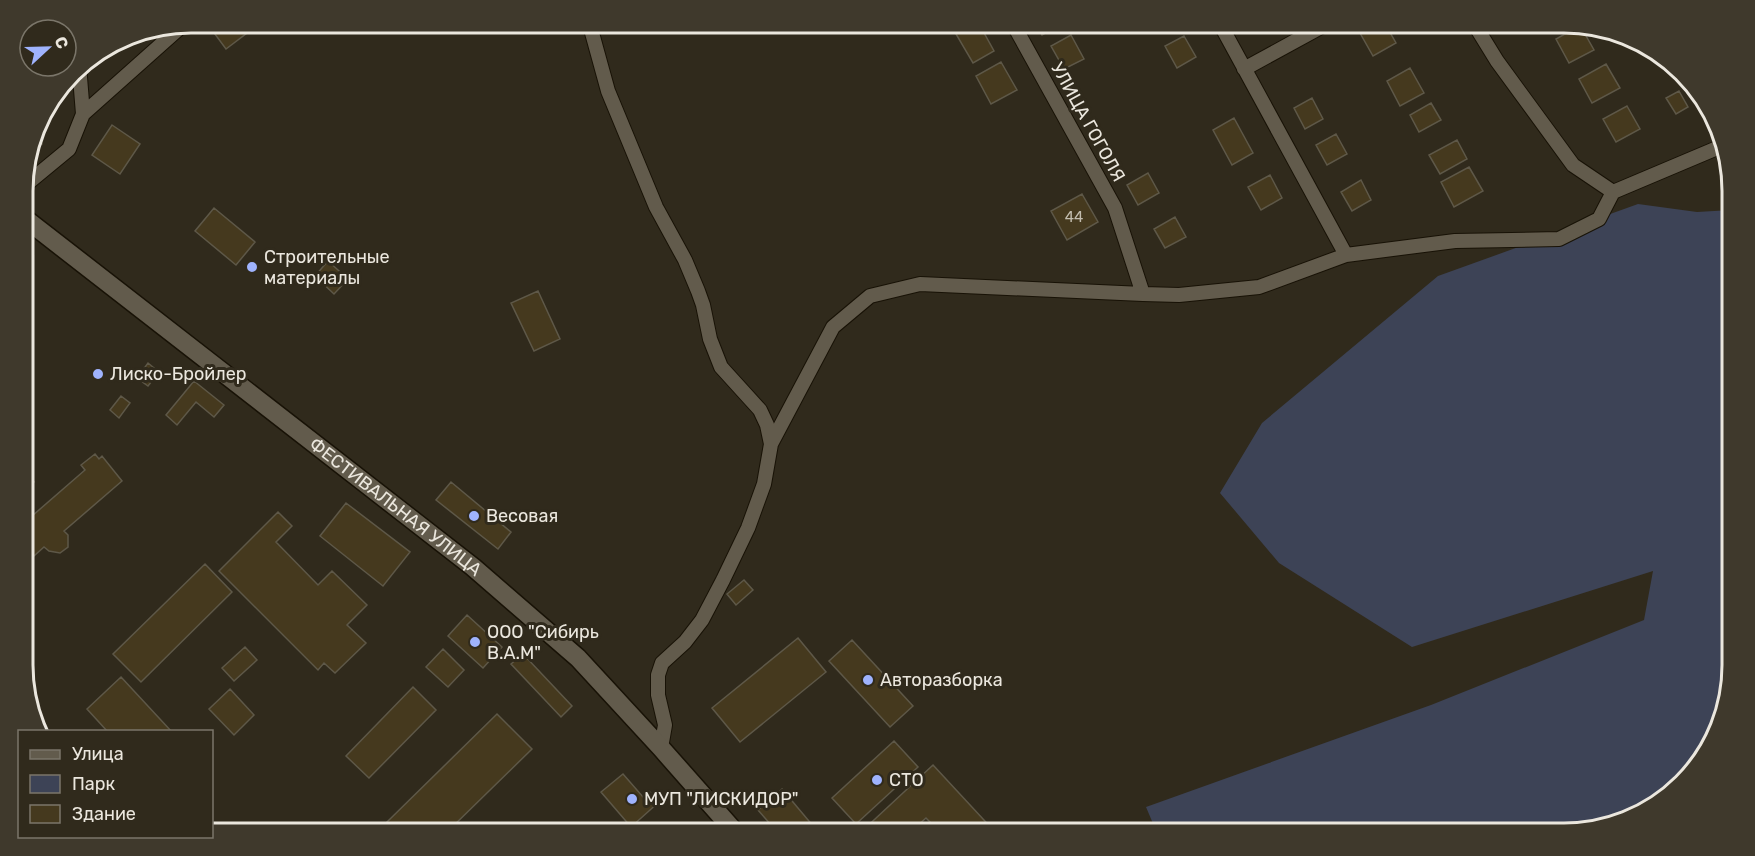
<svg xmlns="http://www.w3.org/2000/svg" width="1755" height="856" viewBox="0 0 1755 856" font-family="Rubik,sans-serif">
<style>
.green{fill:#3d4356}
.building{fill:#45391e;stroke:#5e5848;stroke-width:1.5}
.lines{fill:none;stroke-linecap:round;stroke-linejoin:round}
.minor-casing{stroke:#181206;stroke-width:16}
.secondary-casing{stroke:#181206;stroke-width:21}
.minor{stroke:#625b4c;stroke-width:14}
.secondary{stroke:#625b4c;stroke-width:18}
.poi-dot{fill:#9fb3fd;stroke:#302a1c;stroke-width:2}
.labels{text-anchor:middle;dominant-baseline:central;stroke-width:6;stroke-linejoin:round;paint-order:stroke}
.number-label{font-size:15px;fill:#c2bcae}
.street-label{font-size:18px;fill:#ebe7de;stroke:#302a1c}
.poi-label{font-size:18px;fill:#ebe7de;stroke:#302a1c;text-anchor:start}
.rim{fill:none;stroke:#ebe7de;stroke-width:3}
</style>
<rect width="100%" height="100%" fill="#302a1c"/>
<path class="green" d="M1638 204 1697 212 1731 210 1732 665 1715 739 1658 805 1575 833H1426L1422 822 1387 833H1157L1146 807 1431 705 1644 620 1653 571 1412 647 1279 563 1220 493 1262 423 1438 276Z"/>
<path class="building" d="M206 22H239L247 33 226 49Z
M976 22H978L994 51 973 63 956 34Z
M1035 22H1063V23L1042 35Z
M1149 22H1169L1153 31Z
M1379 22H1384L1396 43 1373 56 1360 33Z
M1579 26 1581 27 1594 50 1569 63 1556 39Z
M1071 35 1084 59 1064 69 1051 46Z
M1184 36 1196 57 1177 68 1165 46Z
M1001 62 1017 90 991 104 976 76Z
M1606 64 1620 88 1592 103 1579 79Z
M1410 68 1424 93 1400 106 1387 81Z
M1679 91 1688 107 1676 114 1666 98Z
M1312 98 1323 119 1305 129 1294 108Z
M1431 103 1441 120 1419 132 1410 115Z
M1627 106 1640 129 1616 142 1603 119Z
M1234 118 1253 153 1232 165 1213 130Z
M112 125 140 144 120 174 92 155Z
M36 131 42 144 31 150Z
M1336 134 1347 154 1327 165 1316 145Z
M1457 140 1467 159 1440 174 1429 155Z
M1469 167 1483 191 1454 207 1441 182Z
M1148 173 1159 193 1138 205 1127 185Z
M1270 175 1282 198 1261 210 1248 187Z
M1361 180 1371 200 1352 211 1341 192Z
M1082 194 1098 222 1067 240 1051 211Z
M214 208 255 242 236 265 195 231Z
M1175 217 1186 237 1165 248 1154 229Z
M328 261 348 279 334 294 315 276Z
M538 291 560 339 534 351 511 303Z
M148 363 159 372 148 386 137 378Z
M194 381 224 405 214 417 196 402 177 425 166 415Z
M121 396 130 403 119 418 110 410Z
M95 454 99 459 102 456 122 481 64 531 68 535V547L60 553 49 551 44 547 26 563 24 560V523L85 470 81 465Z
M24 469 34 482 24 491Z
M451 482 511 532 498 549 436 500Z
M346 503 410 552 383 586 320 536Z
M278 512 292 526 276 542 318 585 332 571 367 605 347 625 366 643 335 673 324 663 318 670 219 571Z
M205 564 232 592 141 682 113 654Z
M744 580 753 590 736 605 727 594Z
M467 615 502 647 483 668 448 636Z
M798 638 826 672 740 742 712 708Z
M852 640 913 706 890 727 829 661Z
M245 647 257 660 234 681 222 668Z
M443 649 464 670 448 687 426 667Z
M523 654 572 706 561 717 511 664Z
M121 677 172 732H108L87 709Z
M413 687 436 710 369 778 346 756Z
M230 689 254 715 234 735 209 709Z
M497 714 532 749 446 833H398L387 822Z
M894 741 918 767 856 824 832 798Z
M933 765 996 833H941L926 818 909 833H860Z
M623 774 643 797 649 791 659 802 631 827 601 792Z
M782 789 819 833H778L758 810Z"/>
<g class="lines">
<g class="minor-casing">
<path id="minor" d="M589 22 608 91 656 207 685 260 698 291 703 305 710 339 721 367 760 410 767 425 771 444 764 484 748 528 723 580 702 620 685 642 662 663 658 675V695L665 725 661 748
M1012 22 1115 208 1143 294 1179 295 1259 287 1346 255 1455 241 1559 239 1599 219 1613 192 1722 146
M1219 22 1346 255
M1473 22 1497 61 1573 165 1613 192
M1244 69 1330 22
M83 114 184 24
M23 187 69 149 83 114 79 65
M771 444 833 327 870 296 920 284 1143 294"/>
</g>
<g class="secondary-casing">
<g id="secondary">
<path id="s1" d="M23 217 473 567 578 658 661 748 736 833"/>
</g>
</g>
<use href="#minor" class="minor"/>
<use href="#secondary" class="secondary"/>
</g>
<g class="poi-dot">
<circle cx="252" cy="267" r="6"/>
<circle cx="98" cy="374" r="6"/>
<circle cx="474" cy="516" r="6"/>
<circle cx="475" cy="642" r="6"/>
<circle cx="868" cy="680" r="6"/>
<circle cx="877" cy="780" r="6"/>
<circle cx="632" cy="799" r="6"/>
</g>
<g class="labels">
<g class="number-label">
<text x="1074" y="217">44</text>
</g>
<g class="street-label">
<text transform="translate(1088 122) rotate(61)">УЛИЦА ГОГОЛЯ</text>
<text stroke="none"><textPath href="#s1" startOffset="472">ФЕСТИВАЛЬНАЯ УЛИЦА</textPath></text>
</g>
<g class="poi-label">
<text x="264" y="257">Строительные<tspan x="264" dy="21">материалы</tspan></text>
<text x="110" y="374">Лиско-Бройлер</text>
<text x="486" y="516">Весовая</text>
<text x="487" y="632">ООО "Сибирь<tspan x="487" dy="21">В.А.М"</tspan></text>
<text x="880" y="680">Авторазборка</text>
<text x="889" y="780">СТО</text>
<text x="644" y="799">МУП "ЛИСКИДОР"</text>
</g>
</g>
<path d="M0 0H1755V856H0ZM191 33H1564A158 158 0 0 1 1722 191V665A158 158 0 0 1 1564 823H191A158 158 0 0 1 33 665V191A158 158 0 0 1 191 33Z" fill="#3f392c" fill-rule="evenodd"/>
<path class="rim" d="M191 33H1564A158 158 0 0 1 1722 191V665A158 158 0 0 1 1564 823H191A158 158 0 0 1 33 665V191A158 158 0 0 1 191 33Z"/>
<rect x="18" y="730" width="195" height="108" fill="#302a1c" stroke="#7b766a" stroke-width="1.5"/>
<rect x="30" y="750" width="30" height="9" fill="#625b4c" stroke="#7b766a" stroke-width="1.5"/>
<text x="72" y="760" font-size="18" fill="#ebe7de">Улица</text>
<rect x="30" y="775" width="30" height="18" fill="#3d4356" stroke="#7b766a" stroke-width="1.5"/>
<text x="72" y="790" font-size="18" fill="#ebe7de">Парк</text>
<rect x="30" y="805" width="30" height="18" fill="#45391e" stroke="#7b766a" stroke-width="1.5"/>
<text x="72" y="820" font-size="18" fill="#ebe7de">Здание</text>
<g transform="translate(48 48) rotate(68)"><circle r="28" fill="#302a1c" stroke="#7b766a" stroke-width="1.5"/>
<path d="M0-4.5L10 22L0 15L-10 22Z" fill="#9fb3fd"/>
<text y="-9" font-size="16" font-weight="bold" text-anchor="middle" fill="#ebe7de">С</text>
</g>
</svg>
